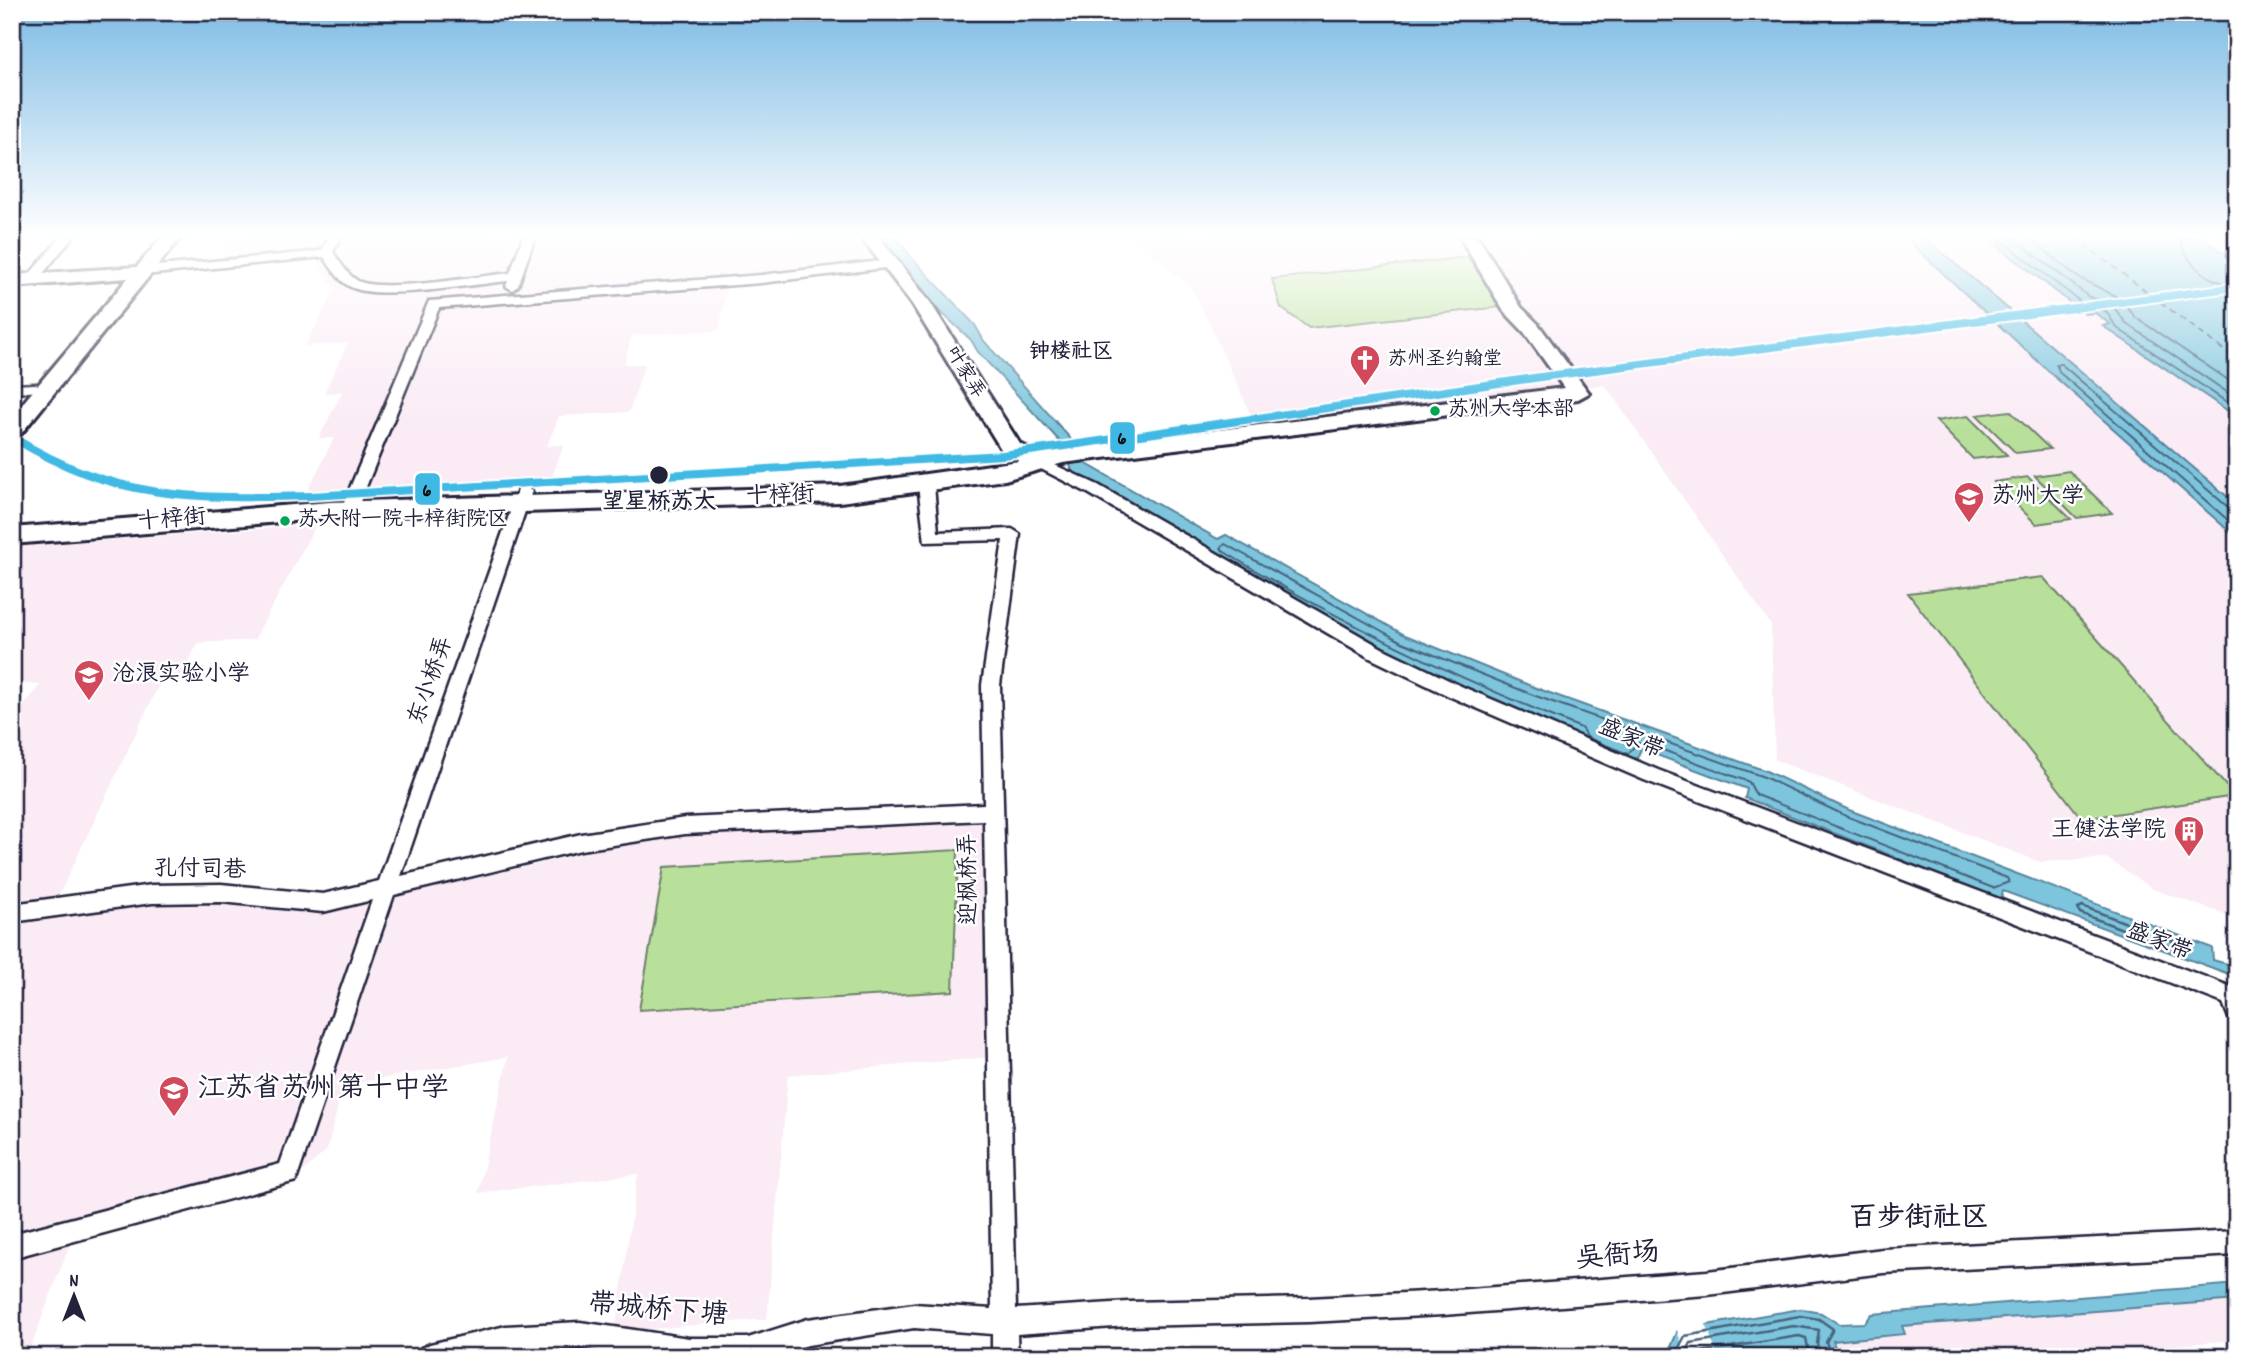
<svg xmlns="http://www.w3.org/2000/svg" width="2249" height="1369" viewBox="0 0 2249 1369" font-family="Dekko,'LXGW WenKai TC',sans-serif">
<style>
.built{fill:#faebf5}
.green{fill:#b9e09b;stroke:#6e816b;stroke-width:2}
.water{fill:#7dc5dd;stroke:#59849c;stroke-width:2}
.pier{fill:#fff}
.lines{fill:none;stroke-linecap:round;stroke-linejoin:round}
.shore-far1{stroke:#46637c;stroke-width:2}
.shore{stroke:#46637c;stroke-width:2.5}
.ferry{stroke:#425b74;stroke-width:2;stroke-dasharray:7 5;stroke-linecap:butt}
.street-casing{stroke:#22223b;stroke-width:5}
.secondary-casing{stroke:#22223b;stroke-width:6}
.street{fill:#fff;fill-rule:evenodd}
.secondary{fill:#fff;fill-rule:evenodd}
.metro-1-casing{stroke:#fff;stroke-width:12}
.metro-1{stroke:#3fb9e4;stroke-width:8}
.bus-dot{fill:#00a651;stroke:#fff;stroke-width:2.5}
.stop-dot{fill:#22223b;stroke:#fff;stroke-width:2.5}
.labels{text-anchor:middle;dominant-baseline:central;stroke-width:5;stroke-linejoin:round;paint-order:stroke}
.far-poi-label{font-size:19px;fill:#22223b;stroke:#fff;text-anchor:start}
.far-street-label{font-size:19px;fill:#22223b;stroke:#fff}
.far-neighbourhood-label{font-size:21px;font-weight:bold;fill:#22223b;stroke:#fff}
.bus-label{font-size:21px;fill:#22223b;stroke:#fff;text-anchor:start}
.street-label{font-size:23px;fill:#22223b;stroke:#fff}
.poi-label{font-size:23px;fill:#22223b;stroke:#fff;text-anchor:start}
.stop-label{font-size:23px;font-weight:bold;fill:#22223b;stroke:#fff}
.near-poi-label{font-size:28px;fill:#22223b;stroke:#fff;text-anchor:start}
.near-neighbourhood-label{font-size:28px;font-weight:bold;fill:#22223b;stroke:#fff}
.near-street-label{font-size:28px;fill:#22223b;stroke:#fff}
.line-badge{stroke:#fff;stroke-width:2.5}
.pale-badge-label{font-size:19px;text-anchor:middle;font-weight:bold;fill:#111}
</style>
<rect width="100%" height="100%" fill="#fff"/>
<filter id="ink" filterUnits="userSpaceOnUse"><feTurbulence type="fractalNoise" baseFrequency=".0143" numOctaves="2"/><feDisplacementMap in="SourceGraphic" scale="14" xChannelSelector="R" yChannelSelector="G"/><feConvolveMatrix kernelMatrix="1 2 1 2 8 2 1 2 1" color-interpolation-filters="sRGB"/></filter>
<g filter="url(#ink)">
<path class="built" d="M251 237H860L882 265 728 281 719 330 632 335 624 364H645L629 412 559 416 547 446 564 445 551 479 307 492 334 438H319L342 392 324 393 348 343 305 346 335 290 312 251 217 261 230 242 248 241Z
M1131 237H1986L2085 314 2095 313 2111 324 2104 326 2237 417V923L2224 914 2153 889 2106 858 2040 862 1775 760 1771 625 1605 385 1255 423 1193 289Z
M2206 237H2237V262L2208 242Z
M316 525 254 640 198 643 181 676 162 678 59 895 12 903V720L41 684H12V547Z
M996 814 993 1057 788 1075 767 1319 615 1332 638 1174 478 1193 508 1057 343 1085 327 1150 296 1178 80 1218 27 1357H12V921L186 895 357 906 645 839Z
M2237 1300V1340L2031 1357H1838L1832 1341 1904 1335 1901 1327Z"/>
<path class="green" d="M1468 257 1501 307 1309 328 1281 308 1272 279Z
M2010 411 2050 449 2016 453 1977 415Z
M1968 416 2007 455 1973 459 1936 421Z
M2069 471 2112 513 2077 518 2035 476Z
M2028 477 2071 519 2036 524 1994 482Z
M2043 577 2235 796 2082 819 1908 593Z
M958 850 953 991 639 1010 664 867Z"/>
<path class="water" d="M875 237H897L912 258 975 325 984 341 1070 438 1085 463 1218 539 1226 535 1405 635 1536 688 1766 771 1849 810 2212 948 2213 960 2237 967V977L2003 891 2001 899 1745 798 1747 789 1641 749 1634 765 1577 741 1579 735C1494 700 1408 664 1328 619 1243 572 1162 515 1073 475L1065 447 978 352 971 340 897 271Z
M1904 237H1924L2237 505V538L2056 378Z
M1986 237H2206L2208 242 2237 262V417L2103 326 2110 324 2095 313 2085 314Z
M2237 1284V1300L1902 1326 1905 1334 1833 1341 1838 1357H1651L1669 1352 1678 1330 1800 1309 1821 1313 1839 1324 1865 1323 1872 1314Z"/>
<path class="pier" d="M1705 1321 1718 1357H1686L1676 1327Z"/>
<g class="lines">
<path class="shore-far1" d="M1997 237 2086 306 2106 311 2117 328 2237 409
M2012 237 2089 297 2111 304 2126 323 2237 399
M2029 237 2076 276 2121 299 2135 317 2237 386
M2180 237C2185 265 2210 283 2237 286
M2237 510 2229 508 2061 364H2056L2060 373 2237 528
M1225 544 1402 642 1533 695 1764 777 1846 816 2007 878 2009 882 1993 888 1756 795 1749 782 1644 743 1636 744 1628 754 1588 738 1581 728C1457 678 1337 621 1223 551L1221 547Z"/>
<path class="shore" d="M2082 906 2176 942 2178 947H2170L2080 913 2078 909Z
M1674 1357 1685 1336 1800 1316 1819 1319 1833 1329 1826 1342 1831 1357
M1684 1357 1691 1343 1794 1326 1819 1330 1817 1344 1822 1357
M1696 1357 1699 1352 1799 1336 1806 1338 1810 1357"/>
<path class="ferry" d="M2074 237 2237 360"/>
<g class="street-casing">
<path id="street" d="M61 237H73L35 283H27V277Z
M329 237H341L333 252C340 262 347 275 358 281 382 293 480 276 510 273L523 237H535L518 286 512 290 506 286 508 281C474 284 376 302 349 286 338 280 331 267 324 257L134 276 128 272 134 268 313 252 322 250Z
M889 260 895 264 893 267 761 283 439 308 357 509 349 514 341 509 429 301 761 275Z
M36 384 43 388 41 391 12 393V385Z
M1042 459 1098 485 1382 648 1463 687 1658 770 2237 989V1021L2229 1018 2223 1003 1644 780 1451 697 1370 658 1088 493 1037 467V461Z
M926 480 934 485 938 532 1012 529 1020 534 1000 685 1016 1309 1128 1302 1309 1298 1443 1291 1707 1271 1883 1249 2237 1231V1255L1883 1273 1707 1295 1443 1315 1309 1322 1128 1326 1017 1334 1018 1357H992V1334L914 1328 808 1345 770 1357H642L580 1348 506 1352 484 1357H417L421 1348 430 1344 506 1326 580 1322 689 1338H748L808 1319 914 1304 992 1309 984 820 685 834 581 850 394 895 296 1181 12 1258V1234L280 1164 372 900 323 912 221 902 152 903 12 922V904L152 885 221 884 323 894 379 881 519 487 524 486 532 491 401 876 581 834 685 818 984 804 982 685 1003 540 925 542 918 485Z"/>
</g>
<g class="secondary-casing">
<path id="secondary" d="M162 237H181L20 435 12 437V416L128 278 12 287V275L137 267Z
M861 237H879L930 302 1020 444 1041 455 1062 449 1564 388 1524 332 1503 310 1460 237H1478L1521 307 1538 324 1589 393 1578 399 1063 463 1005 480 840 502 330 518 12 544V528L330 502 840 486 1019 461 1004 454 912 304Z"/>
</g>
<use href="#street" class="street"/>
<use href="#secondary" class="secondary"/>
<g class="metro-1-casing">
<path id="metro-1" d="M12 437C116 501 193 499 311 496L1003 455 1548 376 2237 287"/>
</g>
<use href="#metro-1" class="metro-1"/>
</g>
</g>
<linearGradient id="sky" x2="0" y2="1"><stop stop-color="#7dbbe4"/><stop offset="0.55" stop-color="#fff"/><stop offset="1" stop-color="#fff" stop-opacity="0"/></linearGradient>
<rect width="2249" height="428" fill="url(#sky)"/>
<defs>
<g id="church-pin" transform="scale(1.575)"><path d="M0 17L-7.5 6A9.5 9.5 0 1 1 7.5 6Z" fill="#d1495b" stroke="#fff"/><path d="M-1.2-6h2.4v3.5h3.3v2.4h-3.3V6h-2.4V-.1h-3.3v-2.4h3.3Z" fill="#fff"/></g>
<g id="university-pin" transform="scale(1.575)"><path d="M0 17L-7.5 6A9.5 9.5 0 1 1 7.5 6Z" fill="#d1495b" stroke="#fff"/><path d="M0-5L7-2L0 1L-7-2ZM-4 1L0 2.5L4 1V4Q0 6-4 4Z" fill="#fff"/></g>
<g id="school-pin" transform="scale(1.575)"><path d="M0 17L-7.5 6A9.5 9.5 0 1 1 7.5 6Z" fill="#d1495b" stroke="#fff"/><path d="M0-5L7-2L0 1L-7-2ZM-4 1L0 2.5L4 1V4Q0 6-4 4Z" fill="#fff"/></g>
<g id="building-pin" transform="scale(1.575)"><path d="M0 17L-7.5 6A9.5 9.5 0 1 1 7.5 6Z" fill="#d1495b" stroke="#fff"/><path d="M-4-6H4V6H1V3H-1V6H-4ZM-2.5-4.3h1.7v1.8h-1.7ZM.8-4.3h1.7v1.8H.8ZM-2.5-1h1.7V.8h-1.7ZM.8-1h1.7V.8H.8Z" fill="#fff"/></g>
</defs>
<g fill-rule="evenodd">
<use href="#church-pin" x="1365" y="360"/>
<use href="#university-pin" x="1969" y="497"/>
<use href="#school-pin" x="89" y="675"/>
<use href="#building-pin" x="2189" y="831"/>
<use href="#school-pin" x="174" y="1091"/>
</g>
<g class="bus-dot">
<circle cx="1435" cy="411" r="6"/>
<circle cx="285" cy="521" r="6"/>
</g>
<circle class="stop-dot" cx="659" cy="475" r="10"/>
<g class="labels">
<g class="far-poi-label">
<text x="1388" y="360">苏州圣约翰堂</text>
</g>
<g class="far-street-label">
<text transform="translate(964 373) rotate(58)">叶家弄</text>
</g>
<g class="far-neighbourhood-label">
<text x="1071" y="353">钟楼社区</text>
</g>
<g class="bus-label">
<text x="1448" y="411">苏州大学本部</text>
<text x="298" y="521">苏大附一院十梓街院区</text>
</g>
<g class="street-label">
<text transform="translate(780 497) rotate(-2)">十梓街</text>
<text transform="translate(172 521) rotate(-5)">十梓街</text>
<text transform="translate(432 681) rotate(-71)">东小桥弄</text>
<text transform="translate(1631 740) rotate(23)">盛家带</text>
<text transform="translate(200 871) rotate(1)">孔付司巷</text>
<text transform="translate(970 879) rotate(-91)">迎枫桥弄</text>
<text transform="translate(2159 943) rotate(21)">盛家带</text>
</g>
<g class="poi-label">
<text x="1992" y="497">苏州大学</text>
<text x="112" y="675">沧浪实验小学</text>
<text x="2166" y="831" text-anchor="end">王健法学院</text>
</g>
<g class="stop-label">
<text x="659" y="503">望星桥苏大</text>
</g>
<g class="near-poi-label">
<text x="197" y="1091">江苏省苏州第十中学</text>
</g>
<g class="near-neighbourhood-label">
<text x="1919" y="1220">百步街社区</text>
</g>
<g class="near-street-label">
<text transform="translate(1618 1258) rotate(-5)">吴衙场</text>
<text transform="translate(658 1312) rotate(5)">带城桥下塘</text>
</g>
</g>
<g class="line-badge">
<rect x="1109" y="421" width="27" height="34" rx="7" fill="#3fb9e4"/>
<rect x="414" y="472" width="27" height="34" rx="7" fill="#3fb9e4"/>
</g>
<g class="pale-badge-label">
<text x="1122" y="444">6</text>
<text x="427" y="496">6</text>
</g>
<rect width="2249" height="1369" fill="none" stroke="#fff" stroke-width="42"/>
<rect x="21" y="21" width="2207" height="1327" fill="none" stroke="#22223b" stroke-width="2.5" filter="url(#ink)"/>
<g transform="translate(74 1296)" stroke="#ffffff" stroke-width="5" paint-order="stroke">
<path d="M0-5L12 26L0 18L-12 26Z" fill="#22223b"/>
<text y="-10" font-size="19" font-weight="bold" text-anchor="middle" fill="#22223b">N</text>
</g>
</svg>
